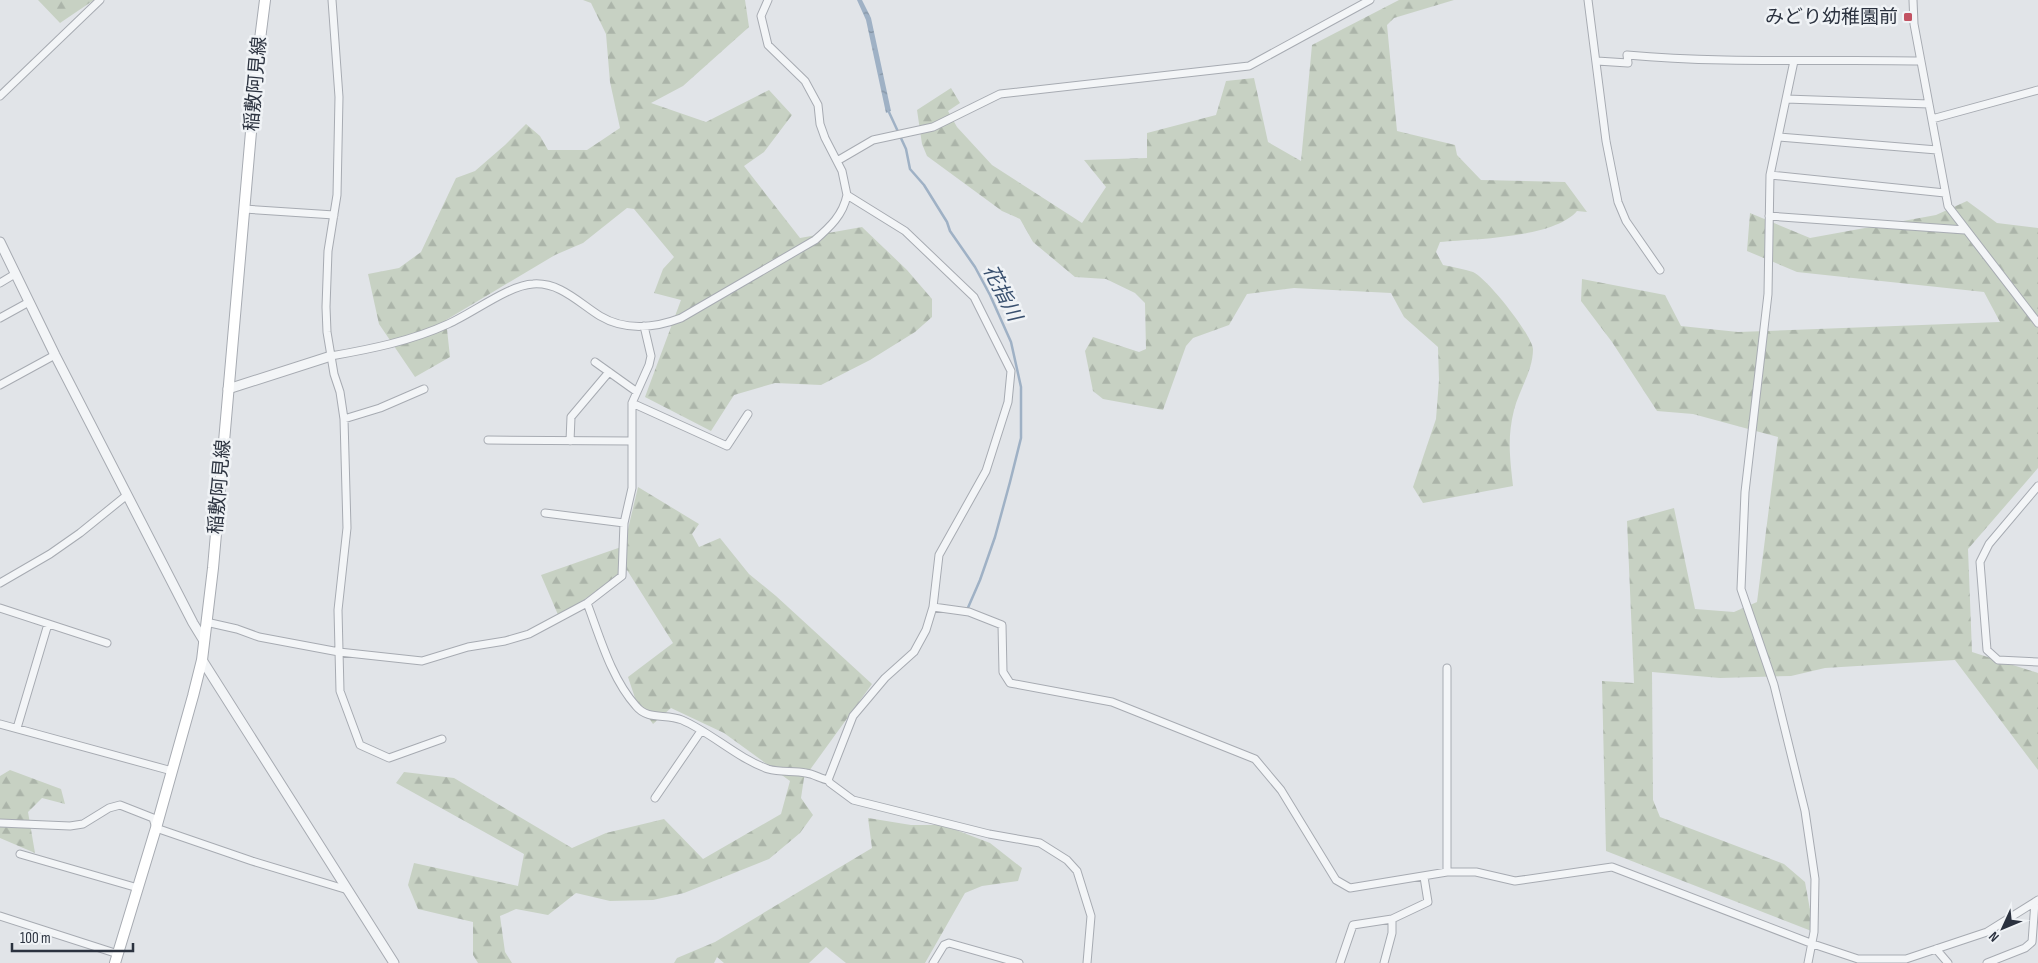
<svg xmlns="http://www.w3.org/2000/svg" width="2038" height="963" viewBox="0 0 2038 963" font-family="'Sofia Sans Condensed','Noto Sans JP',sans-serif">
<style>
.forest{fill:url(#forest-firs)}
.water{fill:url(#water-ripples)}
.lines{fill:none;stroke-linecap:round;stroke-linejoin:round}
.stream{stroke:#9fb1c5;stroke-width:2.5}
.minor-casing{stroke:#a7abb2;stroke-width:9}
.tertiary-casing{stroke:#a7abb2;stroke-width:11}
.secondary-casing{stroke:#a7abb2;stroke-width:12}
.minor{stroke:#f3f5f7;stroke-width:7}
.tertiary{stroke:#f3f5f7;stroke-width:9}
.secondary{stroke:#fff;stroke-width:10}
.poi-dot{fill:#c25262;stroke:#f0f3f6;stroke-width:2}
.labels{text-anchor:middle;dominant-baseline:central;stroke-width:5;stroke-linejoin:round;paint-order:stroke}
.poi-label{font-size:19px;fill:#2b323f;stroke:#f0f3f6;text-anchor:end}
.street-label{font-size:19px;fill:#2b323f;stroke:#f0f3f6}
.water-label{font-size:20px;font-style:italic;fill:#39506f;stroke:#f0f3f6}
</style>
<defs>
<pattern id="forest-firs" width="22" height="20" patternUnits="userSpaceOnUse" patternTransform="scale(1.25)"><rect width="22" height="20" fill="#c7d1c3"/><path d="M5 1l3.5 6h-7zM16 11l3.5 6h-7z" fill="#abb4a9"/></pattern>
<pattern id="water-ripples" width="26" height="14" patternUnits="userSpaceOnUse" patternTransform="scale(1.25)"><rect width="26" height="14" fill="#9fb1c5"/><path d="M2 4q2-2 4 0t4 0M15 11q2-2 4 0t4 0" fill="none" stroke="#8291a1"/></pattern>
</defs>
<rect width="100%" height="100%" fill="#e1e4e8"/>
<path class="forest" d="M38 0H94L60 23Z
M583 0H745L749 27 683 86 651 103 706 122 769 90 792 115 764 152 744 166 800 238 862 227 907 270 932 299V317L915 332 870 360 821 385 775 383 734 395 711 431 645 397 681 300 654 293 663 269 674 257 634 209 627 208 583 243 555 255 446 320 450 357 415 377 379 324 368 274 399 268 421 252 456 178 475 171 505 145 526 124 540 136 548 150H587L620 128 610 82 606 34 591 3Z
M1399 0H1454L1394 18 1387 25 1397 131 1455 145 1457 155 1481 180 1565 182 1587 212 1577 211C1554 238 1475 239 1440 242L1436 252 1443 265C1453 267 1464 269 1473 272 1487 278 1532 335 1533 349 1533 371 1519 390 1514 410 1507 438 1510 458 1513 486L1423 503 1413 487 1436 419 1439 380 1438 347 1404 317 1391 293 1294 288 1247 294 1229 325 1193 338 1186 346 1163 410 1103 399 1093 391 1085 351 1093 337 1139 352 1146 349 1145 303 1135 293 1106 279 1075 277 1033 242 1020 219 1002 211 927 156 922 144 917 110 951 88 960 103 948 111 957 127 992 165 1082 223 1106 187 1084 160 1147 158V133L1216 115 1226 81 1254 78 1268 142 1301 161 1312 45Z
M1967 201 1997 223 2038 228V468L1968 549 1972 652 2038 673V770L1955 660 1825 668 1791 676 1720 678 1652 672 1653 800 1660 817 1784 864 1805 882 1814 932 1606 851 1602 681 1634 683 1627 521 1674 508 1695 609 1734 612 1757 602 1778 437 1693 414 1657 411 1612 342 1581 301 1582 279 1665 295 1681 326 1738 332 2000 322 1984 292 1797 272 1747 251 1750 213 1810 238 1936 215Z
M638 487 699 524 692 534 699 547 720 538 749 574 776 596 872 684 804 778 801 798 813 815 800 833 769 859 684 893 653 900 610 901 576 893 548 915 516 909 500 916 505 952 512 963H478L473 955V922L418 909 408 885 414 863 518 886 524 854 396 783 404 772 454 778 572 848 606 833 664 819 703 859 781 814 790 781 724 733 671 708 653 724 635 698 628 677 673 643 627 570 559 617 541 575 624 546Z
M10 770 61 789 65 804 42 798 28 812 35 853 0 838V776Z
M868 818 911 825H943L990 843 1022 868 1018 881 982 886 965 893 925 963H846L826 947 809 963H724L717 957 714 963H674L677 958 715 942 872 848Z"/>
<path class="water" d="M857 0H862L871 18 891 111 886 113 866 20Z"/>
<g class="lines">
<path class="stream" d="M888 110 906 149 910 169 924 185 947 222 950 231 975 267 990 295 1011 342 1021 387V438L1010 482 995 537 980 580 967 610"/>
<g class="minor-casing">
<path id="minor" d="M332 0 339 97 337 195 328 251 326 307 327 332 334 374 340 392 344 419 347 528 338 610 340 691 360 745 389 758 442 739
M768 0 761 16 768 45 805 81 818 105 820 124 825 138 842 171 847 195 905 231 974 297 1011 371 1008 402 986 471 939 555 933 607 926 630 914 652 885 678 853 716 828 780 830 783 853 800 989 834 1040 843 1067 860 1077 871 1091 916 1087 963
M1588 0 1606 141 1618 202 1626 221 1660 270
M1913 0 1914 24 1948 206 2038 323
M1597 61 1628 63 1627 55C1725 64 1823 59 1921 61
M1794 61 1770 175 1768 294 1745 492 1741 589 1774 685 1805 811 1815 879 1814 932 1808 963
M0 96 100 0
M1786 99 1929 104
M1932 119 2038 90
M1779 137 1937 150
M837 161 873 140 933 127 1000 94 1249 66 1370 0
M1770 175 1945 193
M244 209 334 215
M1769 216 1965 230
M0 283 15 274
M0 318 29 302
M644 326 651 356 649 365 632 403 727 446 748 414
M331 356C371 349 411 341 448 324 473 313 509 285 533 284 560 282 579 303 600 316 625 331 655 328 681 318L815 240C830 227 843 215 847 195
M595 362 637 392
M0 385 55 355
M344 419 380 408 424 389
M488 440 631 441
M570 441 571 417 609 372
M2038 486 1989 544 1980 562 1987 650 1998 660 2038 662
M545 513 624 523
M0 583 50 554 80 533 127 495
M587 603C600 637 611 678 636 706 648 721 666 713 682 720 712 733 737 758 768 769 781 773 794 770 806 773 814 774 821 779 828 780
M933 607 969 612 1002 625 1003 672 1010 683 1112 702 1255 759 1281 790 1336 880 1350 888 1447 872H1476L1515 881 1612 867 1813 944 1858 959H1906L1987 932 2038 900
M0 608 107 643
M206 622 237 629 259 637 339 652 422 661 468 647 505 641 529 634 587 603 622 576 624 523 632 488V403
M1447 668V872
M0 724 172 771
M17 728 48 624
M655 798 701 731
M0 823 70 826 83 824 109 808 120 805 153 818 156 828 252 861 348 890
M20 854 138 888
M0 916 118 954
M1936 949 1948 963
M933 963 944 945 949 943 1019 963
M1340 963 1353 925 1392 919 1428 902 1424 877
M1384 963 1392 933V919
M1987 963 2025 948 2032 942 2035 902"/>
</g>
<g class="tertiary-casing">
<path id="tertiary" d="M0 242 55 355 193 623 204 641
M228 389 331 356
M202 660 394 963"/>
</g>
<g class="secondary-casing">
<path id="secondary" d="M115 963 156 828 193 696 202 660 213 568 257 63 265 0"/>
</g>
<use href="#minor" class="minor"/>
<use href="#tertiary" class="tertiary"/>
<use href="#secondary" class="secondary"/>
</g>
<rect class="poi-dot" x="1903" y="12" width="10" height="10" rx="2.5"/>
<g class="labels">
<g class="poi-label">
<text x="1898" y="17">みどり幼稚園前</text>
</g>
<g class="street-label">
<text transform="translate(256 84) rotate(-85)">稲敷阿見線</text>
<text transform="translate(220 487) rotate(-85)">稲敷阿見線</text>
</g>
<g class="water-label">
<text transform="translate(1002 293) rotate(63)">花指川</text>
</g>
</g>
<g transform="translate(2003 928) rotate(226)" stroke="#f0f3f6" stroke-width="4" paint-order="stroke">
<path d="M0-4L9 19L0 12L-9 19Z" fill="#2b323f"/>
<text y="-8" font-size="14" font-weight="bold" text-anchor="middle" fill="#2b323f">N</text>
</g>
<path d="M12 943v8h121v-8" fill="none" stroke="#2b323f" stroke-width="2.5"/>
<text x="20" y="943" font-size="15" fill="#2b323f" stroke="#f0f3f6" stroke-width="4" paint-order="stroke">100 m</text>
</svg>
